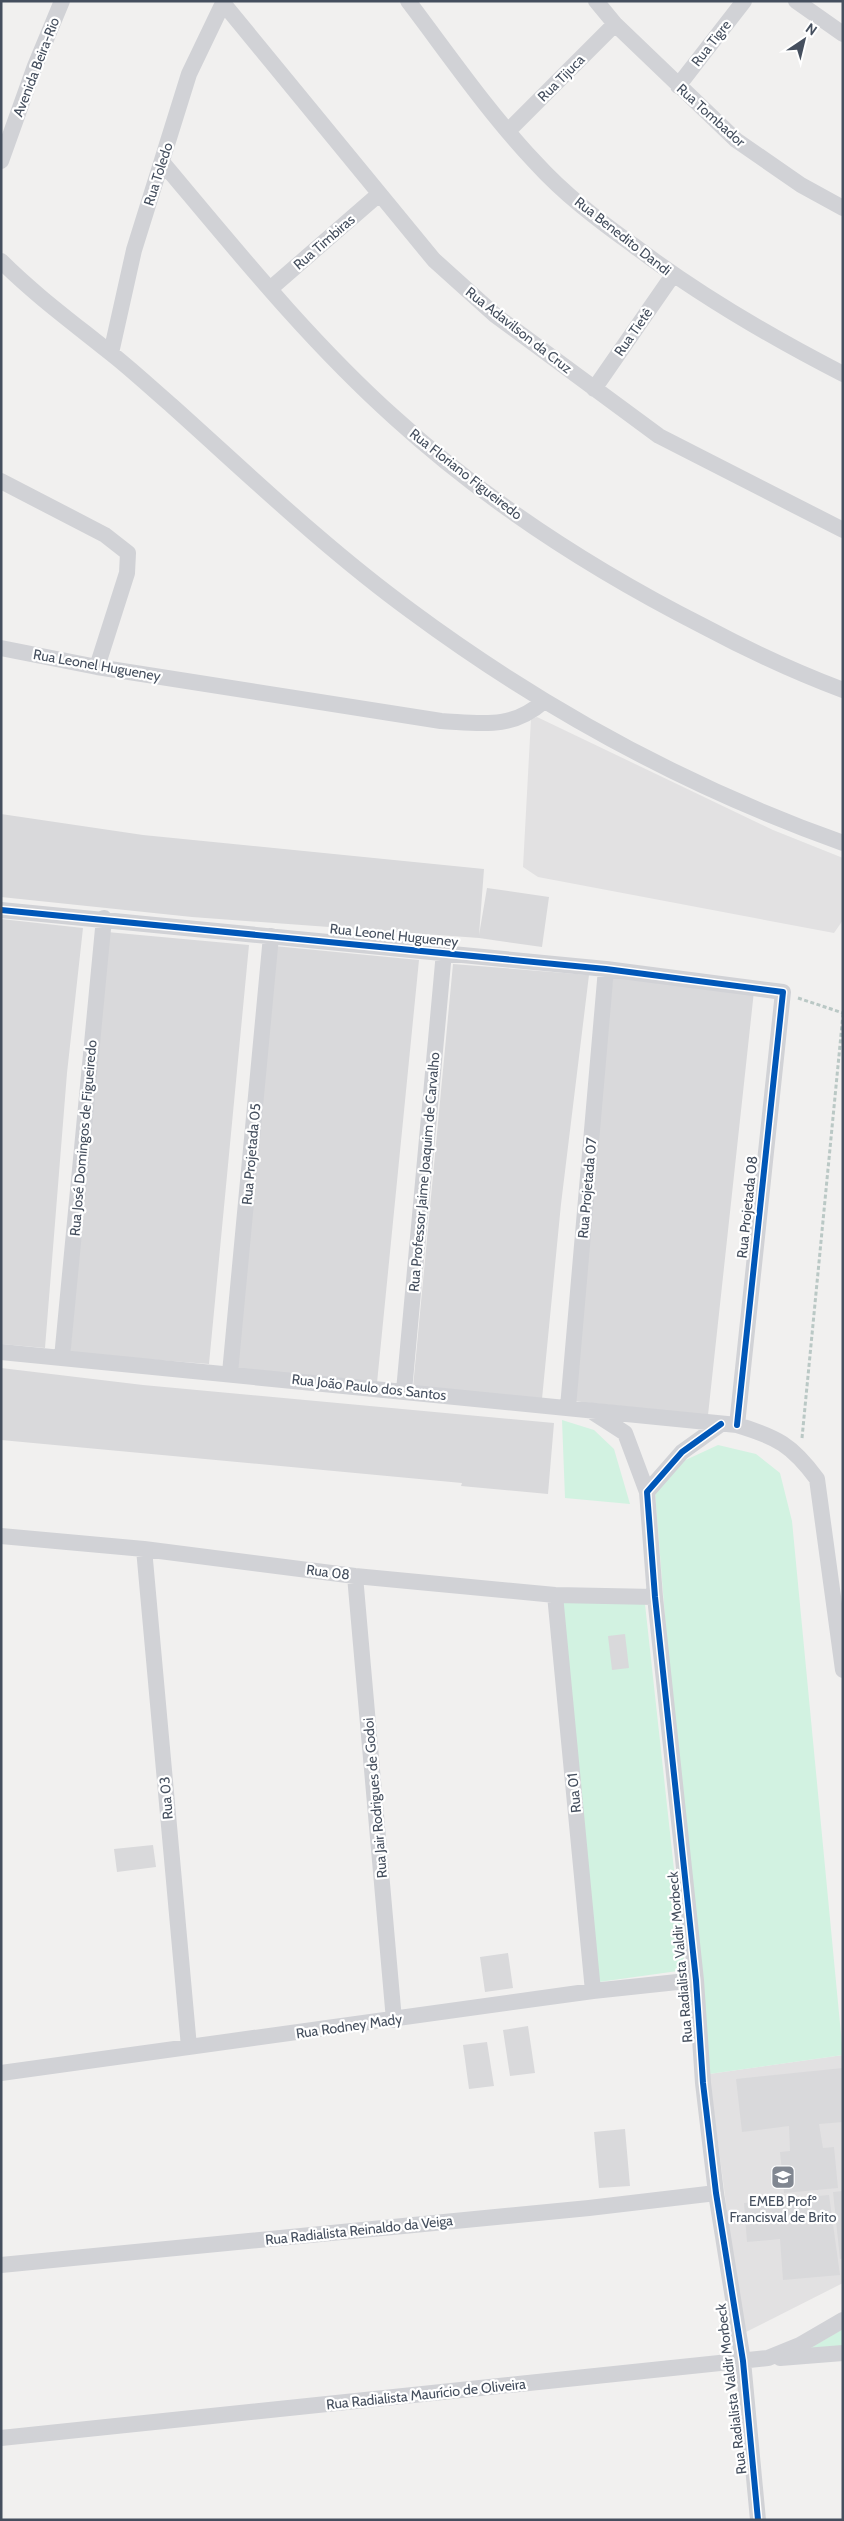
<svg xmlns="http://www.w3.org/2000/svg" width="844" height="2521" viewBox="0 0 844 2521" font-family="Cabin,sans-serif">
<style>
.education{fill:#e2e1e2}
.green{fill:#d2f2e1}
.building{fill:#d9d9db}
.lines{fill:none;stroke-linecap:round;stroke-linejoin:round}
.path{stroke:#bac8c5;stroke-width:3;stroke-dasharray:4 2.5;stroke-linecap:butt}
.street{stroke:#d1d2d6;stroke-width:16}
.cycleway-casing{stroke:#fff;stroke-width:9}
.cycleway{stroke:#0057b8;stroke-width:6}
.labels{text-anchor:middle;dominant-baseline:central;stroke-width:4.5;stroke-linejoin:round;paint-order:stroke}
.street-label{font-size:14px;fill:#454f5e;stroke:#fff}
.poi-label{font-size:14px;fill:#454f5e;stroke:#fff}
</style>
<rect width="100%" height="100%" fill="#f1f0ef"/>
<path class="education" d="M537 717 773 830 843 858V920L834 933 538 877 523 867 531 719Z
M843 2055V2283L746 2332 736 2280 709 2074Z"/>
<path class="green" d="M562 1420 594 1430 614 1449 630 1504 565 1498Z
M718 1445 756 1454 780 1473 792 1521 843 2055 709 2074 677 1766 655 1493 677 1464Z
M561 1599 645 1604 685 1970 599 1982Z
M843 2329V2348L802 2353Z"/>
<path class="building" d="M1 814 143 835 484 869 479 935 487 888 549 897 542 947 479 938 192 917 1 897Z
M1 919 83 928 67 1073 45 1348 1 1344Z
M107 932 249 945 209 1364 70 1353Z
M274 946 419 960 377 1383 236 1369Z
M453 964 589 975 561 1204 542 1399 413 1387Z
M613 975 754 991 708 1415 572 1401Z
M1 1368 143 1385 554 1423 548 1494 461 1486 462 1483 1 1440Z
M625 1634 629 1668 612 1670 608 1636Z
M153 1845 156 1867 117 1872 114 1849Z
M508 1953 513 1988 485 1992 480 1957Z
M528 2026 535 2073 510 2076 503 2030Z
M487 2042 494 2086 469 2089 463 2045Z
M843 2068V2122L819 2124 823 2148 834 2147 838 2188 784 2193 780 2152 790 2151 789 2126 742 2132 736 2079Z
M625 2129 630 2186 599 2188 594 2132Z
M843 2191V2258L840 2259 833 2192Z
M829 2195 840 2275 783 2280 780 2239 747 2242 744 2203Z"/>
<g class="lines">
<path class="path" d="M798 998 843 1013
M802 1438 843 1014"/>
<path class="street" d="M408 1C449 55 488 112 535 162 564 194 598 220 633 245 699 295 769 336 843 374
M596 1 615 24 736 140 801 185 843 208
M796 1 843 34
M223 3 434 260 495 315 659 436 843 530
M678 86 744 1
M508 131 615 24
M1 161 35 66 62 1
M162 162C236 250 309 341 395 418 487 502 593 570 703 626 748 650 795 672 843 690
M1 261C34 294 72 322 108 351 130 368 150 387 171 405 249 475 326 549 411 611 542 708 689 788 843 843
M270 289 378 195
M111 353 134 250 189 74 224 1
M594 389 673 275
M1 481 105 535 128 553 127 573 97 667
M1 648 97 667 441 721C480 723 511 730 543 702
M1 910 606 969 783 992 737 1425
M1 1352 737 1425C777 1437 792 1445 817 1479L843 1670
M62 1358 104 918
M230 1373 271 936
M404 1391 444 952
M568 1407 606 969
M594 1413 625 1433 647 1492
M721 1424 682 1452 647 1492 655 1597 696 1980 703 2083 716 2193 743 2361 758 2520
M1 1536 144 1549 355 1576 555 1595 655 1597
M144 1549 189 2047
M355 1576 394 2020
M555 1595 593 1991
M1 2073 593 1991 696 1980
M1 2265 589 2208 716 2193
M780 2358 843 2353
M1 2438 768 2358 800 2345 843 2320"/>
<g class="cycleway-casing">
<path id="cycleway" d="M1 910 606 969 783 992 737 1425
M721 1424 682 1452 647 1492 655 1597 696 1980 703 2083 716 2193 743 2361 758 2520"/>
</g>
<use href="#cycleway" class="cycleway"/>
</g>
<defs>
<g id="school-square" transform="scale(1.25)"><rect x="-9" y="-9" width="18" height="18" rx="4" fill="#818791" stroke="#fff"/><path d="M0-5L7-2L0 1L-7-2ZM-4 1L0 2.5L4 1V4Q0 6-4 4Z" fill="#fff"/></g>
</defs>
<g fill-rule="evenodd">
<use href="#school-square" x="783" y="2177"/>
</g>
<g class="labels">
<g class="street-label">
<text transform="translate(711 43) rotate(-52)">Rua Tigre</text>
<text transform="translate(36 67) rotate(-69)">Avenida Beira-Rio</text>
<text transform="translate(561 78) rotate(-45)">Rua Tijuca</text>
<text transform="translate(711 115) rotate(42)">Rua Tombador</text>
<text transform="translate(158 174) rotate(-72)">Rua Toledo</text>
<text transform="translate(623 236) rotate(38)">Rua Benedito Dandi</text>
<text transform="translate(324 242) rotate(-41)">Rua Timbiras</text>
<text transform="translate(519 330) rotate(38)">Rua Adavilson da Cruz</text>
<text transform="translate(633 332) rotate(-55)">Rua Tietê</text>
<text transform="translate(466 474) rotate(38)">Rua Floriano Figueiredo</text>
<text transform="translate(97 665) rotate(10)">Rua Leonel Hugueney</text>
<text transform="translate(394 935) rotate(6)">Rua Leonel Hugueney</text>
<text transform="translate(83 1138) rotate(-85)">Rua José Domingos de Figueiredo</text>
<text transform="translate(251 1154) rotate(-85)">Rua Projetada 05</text>
<text transform="translate(424 1172) rotate(-85)">Rua Professor Jaime Joaquim de Carvalho</text>
<text transform="translate(587 1188) rotate(-85)">Rua Projetada 07</text>
<text transform="translate(747 1207) rotate(-84)">Rua Projetada 08</text>
<text transform="translate(369 1387) rotate(6)">Rua João Paulo dos Santos</text>
<text transform="translate(328 1572) rotate(7)">Rua 08</text>
<text transform="translate(574 1793) rotate(-96)">Rua 01</text>
<text transform="translate(166 1798) rotate(-95)">Rua 03</text>
<text transform="translate(375 1798) rotate(-95)">Rua Jair Rodrigues de Godoi</text>
<text transform="translate(680 1957) rotate(-95)">Rua Radialista Valdir Morbeck</text>
<text transform="translate(349 2026) rotate(-8)">Rua Rodney Mady</text>
<text transform="translate(359 2230) rotate(-6)">Rua Radialista Reinaldo da Veiga</text>
<text transform="translate(731 2389) rotate(-97)">Rua Radialista Valdir Morbeck</text>
<text transform="translate(426 2394) rotate(-6)">Rua Radialista Maurício de Oliveira</text>
</g>
<g class="poi-label">
<text x="783" y="2201">EMEB Profº<tspan x="783" dy="16">Francisval de Brito</tspan></text>
</g>
</g>
<rect width="844" height="2521" fill="none" stroke="#454f5e" stroke-width="5"/>
<g transform="translate(804 40) rotate(35)" stroke="#ffffff" stroke-width="4" paint-order="stroke">
<path d="M0-4L9 19L0 12L-9 19Z" fill="#454f5e"/>
<text y="-8" font-size="14" font-weight="bold" text-anchor="middle" fill="#454f5e">N</text>
</g>
</svg>
